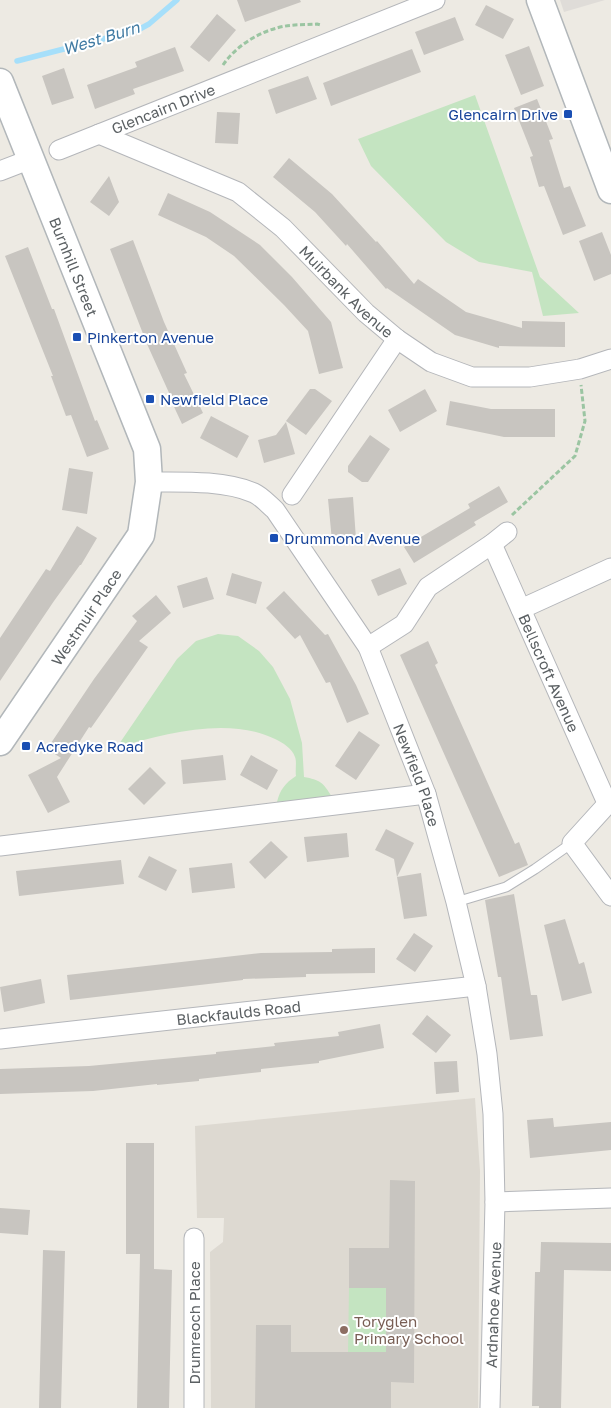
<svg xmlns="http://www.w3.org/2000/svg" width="611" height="1408" viewBox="0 0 611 1408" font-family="'Golos Text',sans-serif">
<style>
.industrial{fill:#dfdcd8}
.education{fill:#ddd9d1}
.green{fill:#c4e4c1}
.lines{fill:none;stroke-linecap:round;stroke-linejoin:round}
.stream{stroke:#a6dffa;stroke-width:5.5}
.building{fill:#c8c5c0}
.lane-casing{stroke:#b4b6ba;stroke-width:11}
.street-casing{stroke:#b4b6ba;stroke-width:21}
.secondary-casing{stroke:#b2b7ba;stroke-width:29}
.path{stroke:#9bc5a2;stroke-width:3;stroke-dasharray:5 2.5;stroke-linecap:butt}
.lane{stroke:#fff;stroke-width:9}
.street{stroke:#fff;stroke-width:19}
.secondary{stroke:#fff;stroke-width:26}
.transit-dot{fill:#1a4fb4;stroke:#fff;stroke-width:2}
.education-dot{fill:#8d6e63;stroke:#fff;stroke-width:2}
.labels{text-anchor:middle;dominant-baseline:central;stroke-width:4;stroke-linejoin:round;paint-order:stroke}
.street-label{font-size:15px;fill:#5b6063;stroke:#fff}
.transit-label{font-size:15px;fill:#164399;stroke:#fff;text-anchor:start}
.education-label{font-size:15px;fill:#785e54;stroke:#fff;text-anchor:start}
.water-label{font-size:16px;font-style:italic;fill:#417ba3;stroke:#fff}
</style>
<rect width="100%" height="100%" fill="#edeae3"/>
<path class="industrial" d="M560 0H605L564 12Z"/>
<path class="education" d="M475 1098 480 1171 478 1408H211L210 1252 223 1242 224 1218H197L195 1126Z"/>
<path class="green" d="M475 95 540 277 579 313 543 316 532 272 479 262 446 242 371 166 358 139Z
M218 634 238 636 259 651 273 667 290 699 302 743 304 777C320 780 323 782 332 797L277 802C280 790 285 783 296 776 295 770 297 762 295 757 292 748 283 743 275 739 227 716 166 734 117 747L177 659 196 641Z
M349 1288H386V1352H348Z"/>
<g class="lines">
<path class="stream" d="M17 61 138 30 149 24 177 0"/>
</g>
<path class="building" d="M237 0H300L301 2 245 22Z
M486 5 514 19 503 39 475 25Z
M217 14 236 30 209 62 190 47Z
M455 17 464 40 424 55 415 32Z
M529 46 544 86 521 95 505 55Z
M175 47 184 71 133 89 135 94 95 109 87 85 137 67 135 62Z
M412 49 421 72 331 106 323 83Z
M64 68 74 98 52 105 42 76Z
M308 76 317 99 276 114 268 90Z
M537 99 553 139 549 140 564 188 570 186 586 226 563 235 544 186 539 187 530 157 533 156 514 108Z
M217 112 240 113 238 144 215 143Z
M289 158 332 194 376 242 377 241 414 284 418 279 466 312 522 328V321L565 322V347L499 346V348L455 335 387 288 386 289 347 244 346 246 315 212 273 177Z
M109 176 119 202 109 216 90 202Z
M168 193 210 212 260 245 292 277 331 322 343 368 319 374 308 331 284 305 234 256 206 237 158 215Z
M602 232 611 255V274L594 281 579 241Z
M133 240 164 322 187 373 184 374 203 413 182 424 169 396 170 395 147 344 110 249Z
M28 247 52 309H54L95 421 97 420 109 449 87 457 71 415 66 416 51 376H53L5 256Z
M310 389H315L332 401 306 435 286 421Z
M425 389 437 411 400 432 388 410Z
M450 401 491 409H555V437H504L446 425Z
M211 416 249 436 237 458 200 438Z
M286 422 295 454 264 463 258 440 276 435Z
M370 435 390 449 368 482H362L348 472V466Z
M69 468 93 472 87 514 62 510Z
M499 486 508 502 474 522 476 525 414 563 404 547 470 508 468 504Z
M353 497 356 539 332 541 328 499Z
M77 526 97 538 81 565H80L54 601 0 681V638L46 569 50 571Z
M400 568 407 584 378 596 371 580Z
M232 573 262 582 256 604 226 595Z
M207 577 214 599 183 608 177 586Z
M284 591 325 635 328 634 356 685 369 714 347 723 330 682 326 683 300 635 295 639 266 608Z
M156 595 171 613 139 641 148 647 91 728 89 727 57 777 70 802 48 813 28 775 61 758 47 749 94 679 137 621 132 616Z
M428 641 438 663 435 665 515 844 519 842 528 865 499 877 400 655Z
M359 731 380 745 356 780 335 766Z
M223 755 226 780 183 784 181 760Z
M251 755 278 770 267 790 240 775Z
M150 767 166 783 144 805 128 789Z
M386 829 414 843 397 877 421 873 427 916 404 919 394 859 375 850Z
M347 833 349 857 307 862 304 837Z
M271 841 288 857 265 879 249 862Z
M149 856 177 870 166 891 138 877Z
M121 860 124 884 19 896 16 871Z
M232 863 235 888 192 893 189 868Z
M514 894 531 995H537L543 1036 510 1040 501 977H498L485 900Z
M565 919 579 964 584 962 592 993 562 1001 544 925Z
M414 933 433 946 415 972 396 959Z
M375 948V973L306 974V977L243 979V980L70 1000 67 975 261 953 332 952V949Z
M41 979 45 1003 4 1012 0 987Z
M427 1015 451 1035 436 1053 412 1034Z
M380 1024 384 1048 319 1061V1063L261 1069V1072L199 1079V1081L157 1085V1084L93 1091 0 1094V1069L89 1066 216 1054V1052L275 1046 274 1043 339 1036 338 1032Z
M457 1061 459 1092 436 1094 434 1062Z
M553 1118 554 1127 611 1122V1150L530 1158 527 1120Z
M126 1143H154V1269L172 1270 169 1408H137L140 1254H126Z
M390 1180 415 1181 414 1383 391 1382V1408H255L256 1325H291V1352H386V1288H349V1248H389Z
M0 1208 30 1210 28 1235 0 1233Z
M541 1242 611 1243V1271L564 1270 561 1408H539V1406H532L535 1272H540Z
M43 1250 65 1251 61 1408H39Z"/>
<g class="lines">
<g class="lane-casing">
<path id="lane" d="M456 902 506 887 535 869 572 843"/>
</g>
<g class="street-casing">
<g id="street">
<path id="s1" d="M99 134 238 192 283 228 366 313 397 339 431 362 472 377H530L580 369 611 359"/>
<path id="s2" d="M59 150 435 0"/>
<path d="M0 171 31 159"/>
<path id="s3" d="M149 482C181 482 224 480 254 493 261 496 269 505 275 510L368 647 426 794 456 902 476 986 487 1054 493 1114 495 1202 490 1408"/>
<path d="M292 495 397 339"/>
<path id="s4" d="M492 544 607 803"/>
<path d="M521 609 611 568"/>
<path d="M368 647 404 624 428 587 492 544 507 532"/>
<path d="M611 800 572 843 611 896"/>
<path d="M0 846 426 794"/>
<path id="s5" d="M0 1039 476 986"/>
<path d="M495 1202 611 1198"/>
<path d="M194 1408V1238"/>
</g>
</g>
<g class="secondary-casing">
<g id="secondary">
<path d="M540 0 611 190"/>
<path id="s6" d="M0 82 147 449 149 482 141 535 0 742"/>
</g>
</g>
<path class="path" d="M223 65C235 47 257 33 277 28 290 24 304 25 317 24L321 25
M512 515 575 456 585 421 581 385"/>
<use href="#lane" class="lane"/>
<use href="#street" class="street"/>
<use href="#secondary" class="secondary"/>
</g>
<g class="transit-dot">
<rect x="563" y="109" width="10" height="10" rx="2.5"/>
<rect x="72" y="332" width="10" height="10" rx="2.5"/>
<rect x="145" y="394" width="10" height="10" rx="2.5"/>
<rect x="269" y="533" width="10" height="10" rx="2.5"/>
<rect x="21" y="741" width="10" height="10" rx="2.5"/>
</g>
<circle class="education-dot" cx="344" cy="1330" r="5"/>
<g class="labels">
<g class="street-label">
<text stroke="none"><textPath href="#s2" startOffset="112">Glencairn Drive</textPath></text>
<text stroke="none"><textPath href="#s6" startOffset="199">Burnhill Street</textPath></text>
<text stroke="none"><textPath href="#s1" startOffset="298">Muirbank Avenue</textPath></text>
<text transform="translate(86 617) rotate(-56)">Westmuir Place</text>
<text stroke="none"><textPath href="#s4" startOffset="141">Bellscroft Avenue</textPath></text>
<text stroke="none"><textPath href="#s3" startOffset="436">Newfield Place</textPath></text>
<text stroke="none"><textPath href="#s5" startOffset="240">Blackfaulds Road</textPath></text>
<text transform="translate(493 1305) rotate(-88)">Ardnahoe Avenue</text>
<text transform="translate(194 1323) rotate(-90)">Drumreoch Place</text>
</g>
<g class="transit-label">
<text x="558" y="114" text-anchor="end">Glencairn Drive</text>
<text x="87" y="337">Pinkerton Avenue</text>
<text x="160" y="399">Newfield Place</text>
<text x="284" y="538">Drummond Avenue</text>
<text x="36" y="746">Acredyke Road</text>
</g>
<g class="education-label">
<text x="354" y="1321">Toryglen<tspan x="354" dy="17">Primary School</tspan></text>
</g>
<g class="water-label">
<text transform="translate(101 38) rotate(-17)">West Burn</text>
</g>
</g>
</svg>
